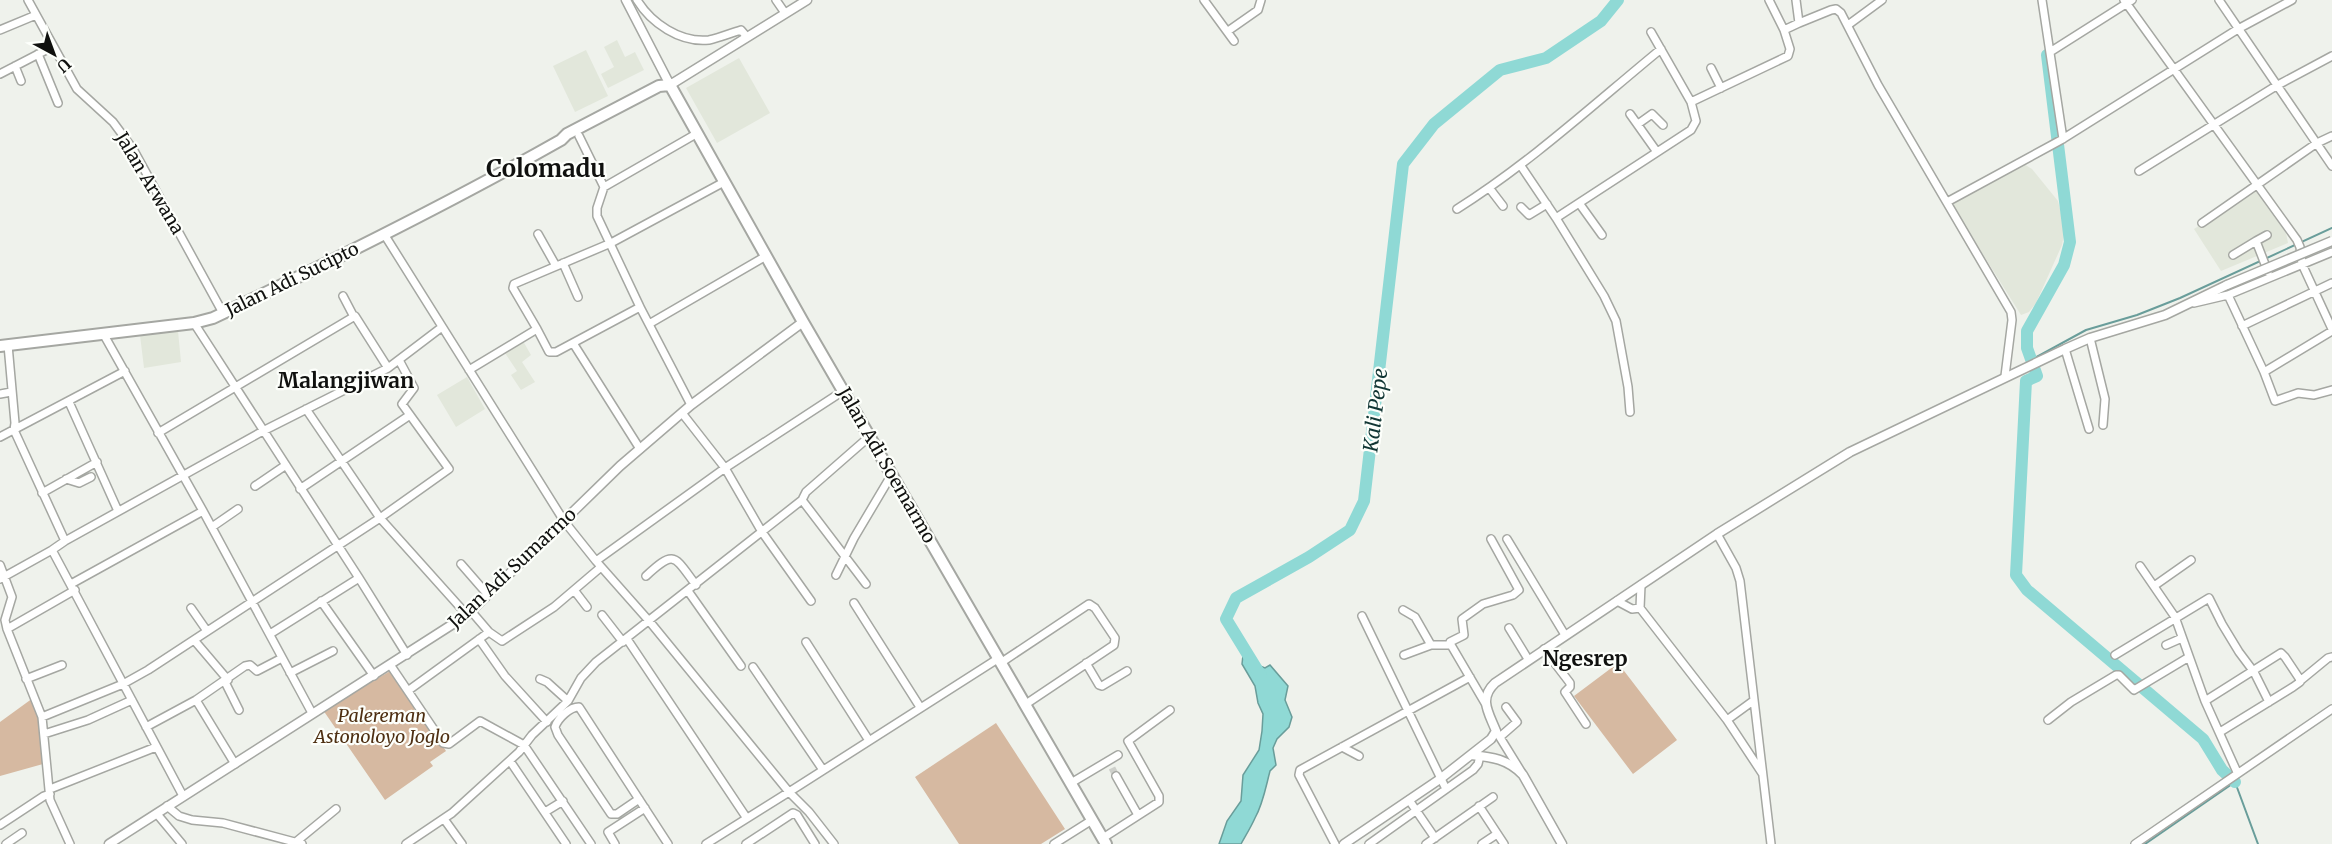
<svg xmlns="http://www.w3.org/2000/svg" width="2332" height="844" viewBox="0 0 2332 844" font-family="Merriweather,serif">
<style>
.built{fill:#e2e7db}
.green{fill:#d6b9a1}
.water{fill:#8fd9d5;stroke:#699d9a;stroke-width:1.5}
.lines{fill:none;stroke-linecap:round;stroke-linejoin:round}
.stream{stroke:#699d9a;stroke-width:2}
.river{stroke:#8fd9d5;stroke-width:12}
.minor-tunnel{stroke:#ced0cb;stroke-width:7;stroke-dasharray:7 3.5;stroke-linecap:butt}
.minor-casing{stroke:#a5a7a2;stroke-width:10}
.major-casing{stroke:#a5a7a2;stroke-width:11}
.highway-casing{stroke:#a5a7a2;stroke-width:14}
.minor{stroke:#fff;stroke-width:7}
.major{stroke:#fff;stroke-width:8}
.highway{stroke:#fff;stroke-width:10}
.major-bridge-casing{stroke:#a5a7a2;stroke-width:11;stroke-linecap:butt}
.major-bridge{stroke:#fff;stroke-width:8}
.labels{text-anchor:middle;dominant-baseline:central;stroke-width:4.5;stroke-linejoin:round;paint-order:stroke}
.street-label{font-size:18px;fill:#10110f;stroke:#fdfffb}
.park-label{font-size:18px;font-style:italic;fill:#4e2f12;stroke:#fdfffb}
.water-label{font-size:20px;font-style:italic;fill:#113634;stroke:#fdfffb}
.quarter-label{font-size:21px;font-weight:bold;fill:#10110f;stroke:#fdfffb}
.district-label{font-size:24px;font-weight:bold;fill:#10110f;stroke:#fdfffb}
</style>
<rect width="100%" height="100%" fill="#eff2ec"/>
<path class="built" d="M617 40 625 57 635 52 644 70 608 88 601 74 614 67 604 47Z
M586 50 608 96 575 112 553 66Z
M739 58 770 113 717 143 686 88Z
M2022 163 2032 169 2058 201 2065 229 2062 245 2036 303 2029 312 2021 315 1952 205Z
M2254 189 2286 233 2288 243 2221 271 2194 229Z
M178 331 181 362 144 368 140 335Z
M523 341 531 355 522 362 535 382 521 390 511 375 517 371 505 353Z
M467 377 485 409 456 427 437 395Z"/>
<path class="green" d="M1618 663 1677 740 1633 774 1574 696Z
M392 670 446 751 430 762 433 766 385 800 323 710Z
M33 698 40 723 43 764 0 776V722Z
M996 723 1065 829 1041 844H959L915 777Z"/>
<path class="water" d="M1243 655 1255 664 1265 668 1270 665 1288 686 1285 700 1292 717 1289 727 1277 739 1273 748 1276 765 1270 771C1266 786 1263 804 1255 818 1251 827 1246 835 1241 844H1219L1227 821 1241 801 1243 775 1259 750 1262 731 1263 714 1258 703 1255 686 1242 664Z"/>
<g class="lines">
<path class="stream" d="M2031 360 2086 330 2137 315 2180 298 2332 228
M2145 844 2235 782 2258 844"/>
<path class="river" d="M2047 55 2070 242 2064 265 2027 331V348L2037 376 2026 381 2016 575 2027 590 2203 739 2222 770 2235 782
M1261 676 1226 619 1236 598 1309 557 1350 530 1364 501 1403 164 1434 124 1500 70 1546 58 1601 21 1618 0"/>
<path class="minor-tunnel" d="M1112 768 1116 776"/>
<g class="minor-casing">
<path id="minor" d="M28 0 77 89 113 122 133 149 223 313
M637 0C651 23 680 43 709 40 719 38 731 33 741 30L747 37
M776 0 785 13
M1204 0 1234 41
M1769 0 1784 30 1799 23 1796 0
M2042 0 2063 139
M2124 0 2297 240 2300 247 2302 264 2332 329
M2219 0 2332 166
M1799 23 1831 10 1836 9 1841 13 1878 85 2011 312 2012 320 2005 376
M1848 25 1882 0
M0 30 36 15
M1228 31 1258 10 1261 0
M1651 32 1691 102
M2050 52 2132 0
M38 54 58 103
M15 66 21 81
M1711 68 1721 88
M0 74 52 47
M1630 114 1657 152
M1638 124 1652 114 1663 125
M579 136 604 187 597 208V216L640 307 691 405
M1521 166 1556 218 1691 130 1696 121 1691 102 1788 56 1790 49 1784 30
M2139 171 2276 86 2332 56
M604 187 696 134
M1490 189 1503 206
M1947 202 2061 140 2238 29 2292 0
M1579 203 1602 235
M1521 207 1529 215 1547 204
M1457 209C1530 163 1594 104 1661 49
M1556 218 1604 296 1616 321 1628 387 1630 412
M2202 223 2317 143 2332 136
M384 234 564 521 596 561 650 622 789 792 706 844
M538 234 556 266
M2256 241 2267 235
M2233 255 2256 241 2268 272
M563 263 578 297
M2228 295 2264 372 2275 401 2298 393 2314 395 2332 390
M343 296 354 317
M2194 303 2228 295 2332 252
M194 323 359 578 407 655
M649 324 766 256
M2242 326 2332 283
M537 329 549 352H556L640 307
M104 335 203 511 312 713
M2090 338 2105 399 2103 425
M573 343 640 449
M8 345 15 423 14 430
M2065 349 2089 429
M469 370 537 329 513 288 514 284 611 243 724 182
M2264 372 2332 331
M0 394 11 392
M69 402 118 511
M306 409 380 518 467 615
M682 413 725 468 762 532 811 601
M14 430 65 541 52 550 183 796
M158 433 355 316 388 368
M0 437 125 371
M66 479 79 483 91 477
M255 486 286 465
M300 489 410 415
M42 493 97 462
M802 500 866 584
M212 527 238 509
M1717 534 1736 568 1740 581 1771 844
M1507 539 1565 635
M65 541 263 431 388 368 442 327
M596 561 725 468 843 391
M461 564 488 595
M0 565 12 597 5 620 7 629 42 717 50 800 70 844
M2140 566 2175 617 2205 701 2237 772
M836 575 854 538 892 474
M646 576C675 549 674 556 696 585
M0 579 52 550
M71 584 203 511
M1641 585 1640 608 1727 720 1753 701
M2154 586 2191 560
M574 590 587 607
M688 591 741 666
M321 601 374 676
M1617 601 1632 609 1640 608
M854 603 920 707
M191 608 207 631
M1403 610 1415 617 1431 645
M471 611 489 632 502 641 554 607 601 567
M602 615 623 642
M1362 616 1446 789
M1509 628 1528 659
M7 629 75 590
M270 634 359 578
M479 639 505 676 547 722
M627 639 746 817
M194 640 228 680
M806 642 868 739
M1449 645 1450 642 1464 635 1462 619 1483 604 1513 595 1519 590 1491 539
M2166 645 2182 638
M1544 649 1570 683V687L1565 692 1586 724
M1404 655 1431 645H1451L1485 703
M2115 655 2209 598 2222 624 2239 652 2254 672 2269 702
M1002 662 1089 604 1095 608 1115 638 1114 645 1026 704
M1086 663 1099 685 1102 686 1127 671
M391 666 443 743 449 744 480 721 524 745 591 844
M753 667 823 770
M290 673 333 651
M26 679 62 665
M540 679 547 682 568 701
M2300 681 2328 658 2332 657
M225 682 239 710
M409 690 489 632
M196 700 235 764
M2205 701 2281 653 2285 657 2299 678 2300 682 2293 687 2220 732
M42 717 123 684 148 670 380 518 449 469 402 404 414 388 399 360
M1727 720 1762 773
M2048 720 2071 702 2116 675H2119L2134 690 2189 657
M146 727 196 700 245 666 250 665 257 671 282 658
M1496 731 1522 773
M44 734 88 720 132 700
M1501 736 1517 722 1506 707
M1342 747 1359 756
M512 764 566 844
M1116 776 1138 815
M1071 783 1118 755
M50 789 156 747
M639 799 617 814H611L558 735 555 727C558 718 570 707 579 707L581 710C610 755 639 799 668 844
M1409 800 1435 838
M167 806 179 816 192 820 223 823 302 844
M1479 806 1504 844
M545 812 563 801
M157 814 182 844
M444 819 462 844
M0 825 44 796 50 794
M1103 838 1159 802V796L1128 741 1170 710
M297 841 336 809
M6 844 22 833
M406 844 452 813 519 752 532 735 568 701 581 678 596 662 802 500 806 492 870 436
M615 844 608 832 645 808
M746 844 793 813 797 815 815 844
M834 844 809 812 789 792 999 658
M1054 844 1092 820
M1335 844 1299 775 1300 770 1470 677
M1369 844 1473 770 1478 764 1480 756
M1426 844 1493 797
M1482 844 1497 834
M2135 844 2332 709"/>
</g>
<g class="major-casing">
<path id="major" d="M626 0 670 85 807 0
M1471 755C1492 757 1508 759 1523 775L1562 844
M109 844 467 615 620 466 691 405 803 322
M1344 844 1440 779 1491 739 1496 731C1489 713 1478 699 1495 683L1717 534 1850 452 2065 349 2090 338 2165 315 2227 285"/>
</g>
<g class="highway-casing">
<path id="highway" d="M670 85 803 322 1106 844
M0 346 194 323 213 318C331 262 448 204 561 140L567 134 659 86 670 85"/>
</g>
<use href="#minor" class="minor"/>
<use href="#major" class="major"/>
<use href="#highway" class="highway"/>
<g class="major-bridge-casing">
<path id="major-bridge" d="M2227 285 2332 241"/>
</g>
<use href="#major-bridge" class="major-bridge"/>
</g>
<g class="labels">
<g class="street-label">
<text transform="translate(150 183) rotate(59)">Jalan Arwana</text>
<text transform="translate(292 279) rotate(-26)">Jalan Adi Sucipto</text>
<text transform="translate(887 465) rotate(60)">Jalan Adi Soemarmo</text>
<text transform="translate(512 568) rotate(-43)">Jalan Adi Sumarmo</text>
</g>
<g class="park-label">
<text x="382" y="715">Palereman<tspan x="382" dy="21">Astonoloyo Joglo</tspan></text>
</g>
<g class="water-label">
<text transform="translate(1375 410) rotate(-83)">Kali Pepe</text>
</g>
<g class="quarter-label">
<text x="346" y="380">Malangjiwan</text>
<text x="1585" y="658">Ngesrep</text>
</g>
<g class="district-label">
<text x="546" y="168">Colomadu</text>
</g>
</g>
<g transform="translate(54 54) rotate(139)" stroke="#fdfffb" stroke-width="4.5" paint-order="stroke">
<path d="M0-4.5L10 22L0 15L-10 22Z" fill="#10110f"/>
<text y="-9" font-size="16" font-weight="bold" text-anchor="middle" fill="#10110f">U</text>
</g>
</svg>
